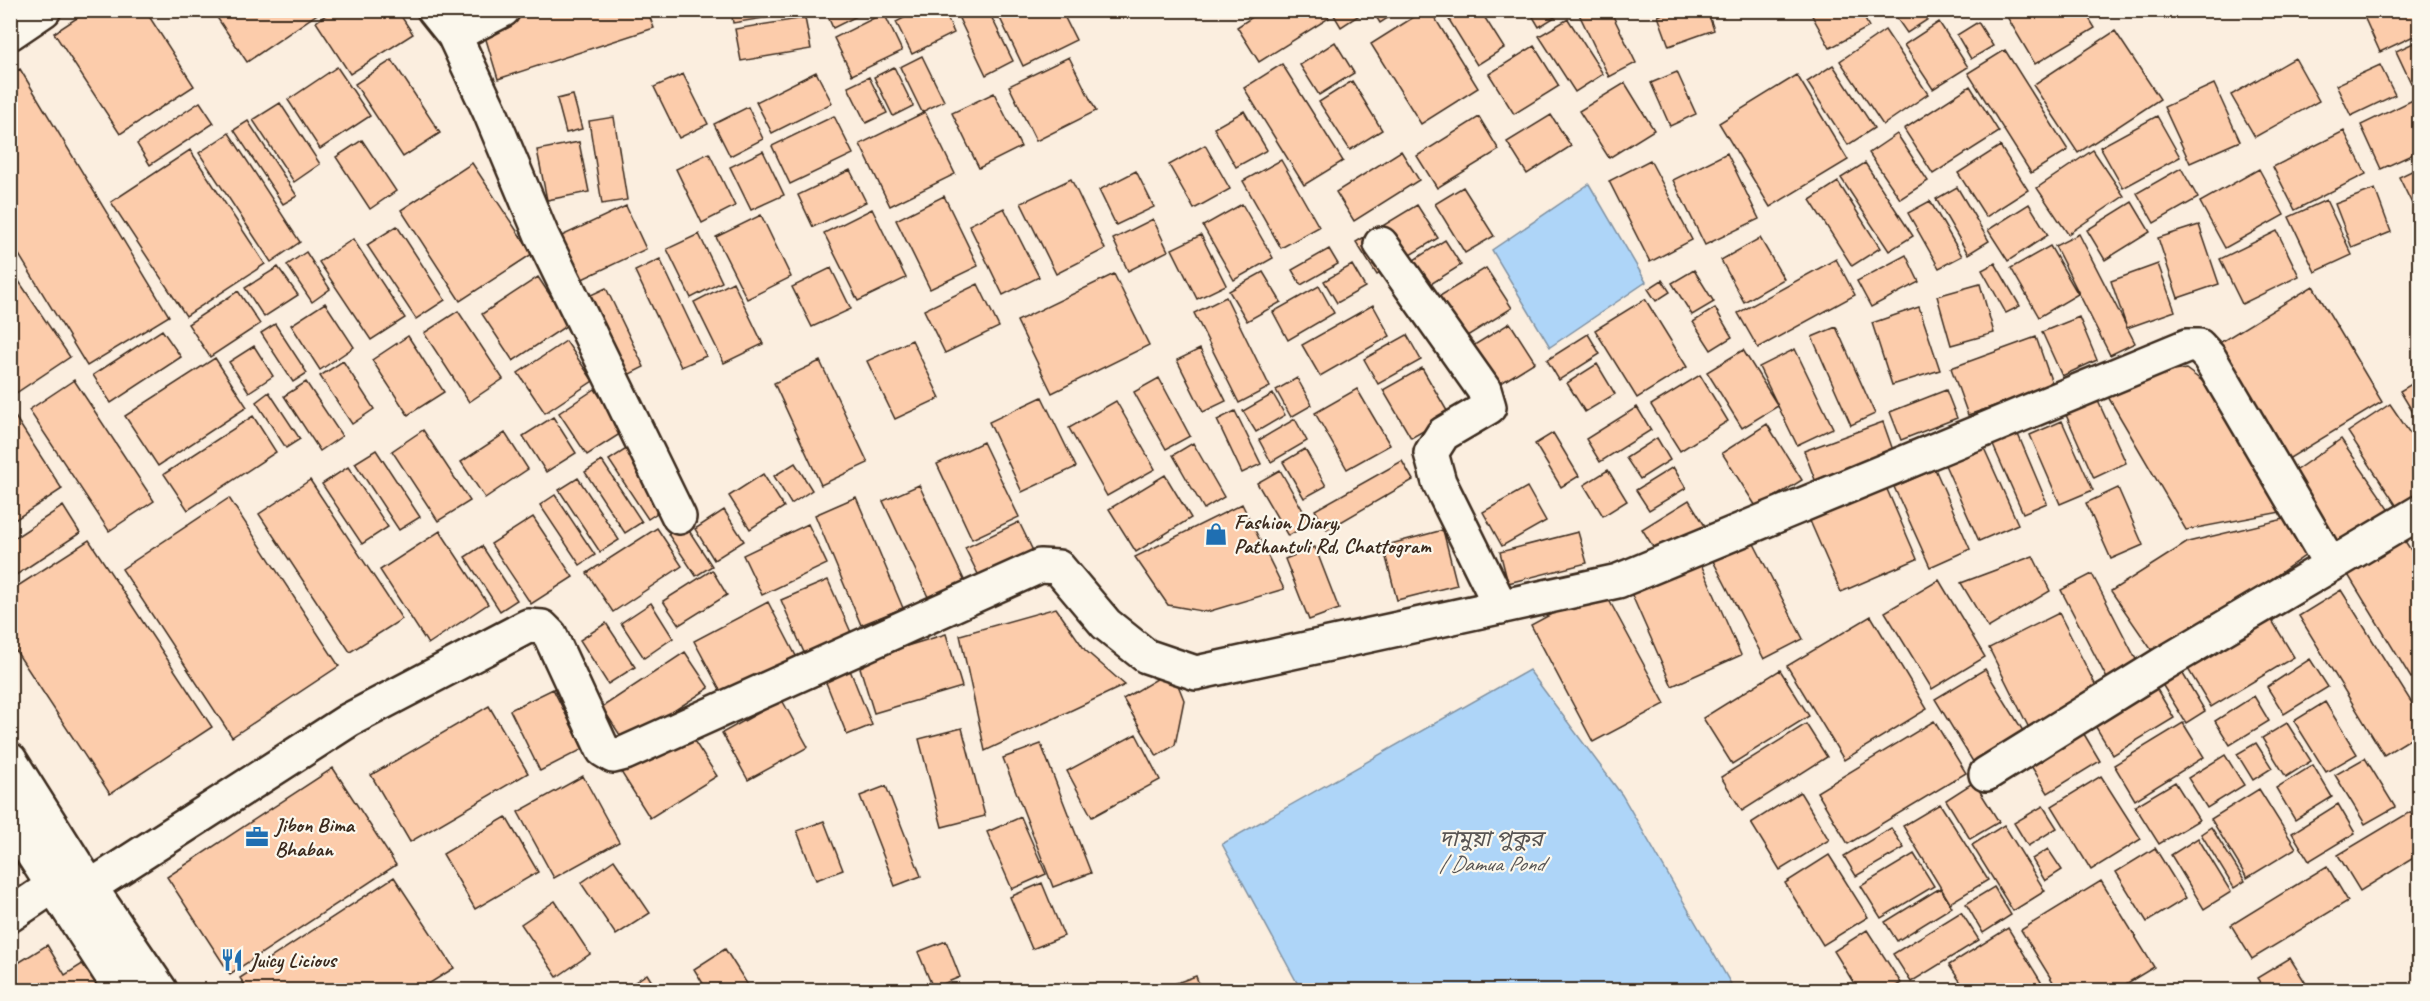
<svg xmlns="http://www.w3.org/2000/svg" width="2430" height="1001" viewBox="0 0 2430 1001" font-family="Caveat,'Noto Sans Bengali',sans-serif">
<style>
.water{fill:#aed5f8;stroke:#8091a1;stroke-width:1.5}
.building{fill:#fcccab;stroke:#3b2a1e;stroke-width:1.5}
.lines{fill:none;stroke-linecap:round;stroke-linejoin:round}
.minor-casing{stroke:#3b2a1e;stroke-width:38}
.tertiary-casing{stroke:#3b2a1e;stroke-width:38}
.trunk-casing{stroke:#3b2a1e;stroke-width:38}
.minor{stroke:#fbf7ec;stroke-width:33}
.tertiary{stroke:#fbf7ec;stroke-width:33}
.trunk{stroke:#fbf7ec;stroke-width:33}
.labels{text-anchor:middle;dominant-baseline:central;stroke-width:4.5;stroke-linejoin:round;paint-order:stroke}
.poi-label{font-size:21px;font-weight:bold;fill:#3b2a1e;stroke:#fbf7ec;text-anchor:start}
.water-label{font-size:22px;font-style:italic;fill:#585554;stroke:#fbf7ec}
</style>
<rect width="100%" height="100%" fill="#fbeedf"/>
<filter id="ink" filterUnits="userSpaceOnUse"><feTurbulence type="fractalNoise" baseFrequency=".0167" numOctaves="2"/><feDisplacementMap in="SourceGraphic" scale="12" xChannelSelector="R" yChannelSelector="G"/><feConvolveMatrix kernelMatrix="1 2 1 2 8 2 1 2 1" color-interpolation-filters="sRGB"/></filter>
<g filter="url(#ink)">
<path class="water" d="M1589 184 1646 282 1550 347 1492 250Z
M1529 670 1622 795 1731 984 1718 990H1301L1222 844Z"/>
<path class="building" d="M89 10H145L194 86 120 134 54 33Z
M212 10H323L247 62Z
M333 10H397L413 34 350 74 316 22Z
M534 10H647L654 28 498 79 484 33Z
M731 10H800V12L733 23Z
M825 10H869L833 28Z
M919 10H944L954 33 912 54 896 22Z
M955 10H988L1013 61 986 75Z
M1010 10H1061L1076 40 1023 66 999 16Z
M1263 10H1325L1329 18 1259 62 1237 27Z
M1331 10H1363L1364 12 1341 27Z
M1372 10H1400L1380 23Z
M1425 10H1430L1478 88 1421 124 1371 44Z
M1443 10H1480L1504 48 1477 65Z
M1529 10H1566L1539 27Z
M1586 10H1610L1636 63 1609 77 1579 14Z
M1672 10H1707L1714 30 1669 46 1658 16Z
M1809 10H1860L1869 27 1830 48Z
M1891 10H1942L1907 33Z
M2003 10H2084L2095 28 2035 64Z
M2361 10H2420V33L2380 52Z
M884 13 902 51 852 75 834 38Z
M805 18 811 49 741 61 735 29Z
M1568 19 1603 74 1575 92 1539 36Z
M1939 22 1968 67 1933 89 1904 45Z
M1978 22 1993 46 1971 59 1957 35Z
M1885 30 1928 94 1883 125 1840 61Z
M2115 31 2160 99 2078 153 2033 85Z
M2420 40V79L2411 83 2396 51Z
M1335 42 1354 73 1319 95 1300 65Z
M1534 46 1559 86 1514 114 1489 74Z
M2005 50 2068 150 2031 173 1968 73Z
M922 56 944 101 922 112 900 67Z
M1069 57 1096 111 1036 141 1009 86Z
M2295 58 2319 101 2255 137 2231 95Z
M392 60 440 133 403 157 355 84Z
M1282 64 1343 161 1304 185 1244 88Z
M1833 65 1874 128 1848 145 1807 82Z
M2380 65 2395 95 2351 116 2336 85Z
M337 67 370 116 320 149 288 100Z
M894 67 913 106 893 116 874 77Z
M20 69 169 316 87 366 10 240V74Z
M816 72 832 103 772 133 756 102Z
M1677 72 1696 114 1670 126 1651 83Z
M683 74 708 124 679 138 654 87Z
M1797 75 1848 160 1770 207 1719 123Z
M869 77 887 113 866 123 848 87Z
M1352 81 1382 130 1350 150 1319 102Z
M1625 83 1654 130 1609 158 1579 111Z
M2214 84 2240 141 2190 163 2164 107Z
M1970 86 1999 132 1933 174 1904 129Z
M994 93 1021 147 979 168 952 113Z
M573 95 582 129 566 133 557 99Z
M2417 98 2420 104V151L2381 169 2361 125Z
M200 102 214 123 150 165 137 144Z
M280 103 320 164 294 182 253 120Z
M748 107 763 139 730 156 714 124Z
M1244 111 1267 150 1236 167 1214 128Z
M925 112 955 174 890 206 860 144Z
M1551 115 1571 146 1527 174 1507 142Z
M834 116 853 154 790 184 772 146Z
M2157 116 2180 157 2123 188 2100 147Z
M614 117 627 200 602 204 589 121Z
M1479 117 1499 150 1437 188 1417 156Z
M248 121 297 196 283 204 234 130Z
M2344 131 2366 174 2295 210 2273 167Z
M229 133 300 242 271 262 199 153Z
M1897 134 1928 181 1900 199 1869 153Z
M362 140 396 191 370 209 336 157Z
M579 142 589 192 547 200 537 150Z
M1205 145 1230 189 1194 209 1169 165Z
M2000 146 2028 190 1986 217 1958 173Z
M190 150 265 264 186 316 111 202Z
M2093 150 2124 196 2068 234 2037 188Z
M763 151 784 195 751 210 730 167Z
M1401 151 1419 180 1354 221 1336 192Z
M709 153 735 206 702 223 676 169Z
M1727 153 1759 219 1705 245 1673 180Z
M1281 160 1319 227 1281 248 1243 181Z
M1650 160 1692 240 1650 262 1609 181Z
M472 163 532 254 460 301 401 210Z
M1865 163 1913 236 1889 251 1841 178Z
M2420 167V220L2399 177Z
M2181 168 2198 198 2154 223 2137 193Z
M2259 169 2284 215 2225 248 2200 202Z
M850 170 866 202 813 227 798 195Z
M1136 171 1154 207 1116 225 1099 190Z
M1071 179 1105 249 1056 274 1021 203Z
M1838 182 1880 248 1852 266 1810 200Z
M1463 187 1494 236 1465 253 1435 204Z
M1957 187 1989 241 1968 254 1936 199Z
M2375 189 2391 232 2352 248 2335 204Z
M944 196 978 266 930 289 896 220Z
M2326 200 2352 255 2315 272 2289 217Z
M1930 201 1962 256 1939 268 1908 213Z
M2132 202 2150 232 2105 260 2087 230Z
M1242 204 1273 258 1234 280 1203 226Z
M2029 204 2048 235 2008 261 1988 230Z
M1417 205 1438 238 1377 275 1356 242Z
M626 206 646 249 574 283 553 240Z
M1004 208 1039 277 1003 295 969 225Z
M872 209 906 278 858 301 824 233Z
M761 215 791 277 747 299 716 237Z
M1153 219 1168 251 1128 271 1113 239Z
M2199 225 2219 284 2178 298 2158 238Z
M397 226 445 300 416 319 367 245Z
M2277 231 2299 276 2242 304 2220 259Z
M699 234 722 282 691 298 667 249Z
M2079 234 2135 343 2110 355 2055 246Z
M1201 235 1226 285 1197 299 1172 249Z
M1760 238 1784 279 1744 302 1721 260Z
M353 239 405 318 371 340 319 262Z
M1445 240 1461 265 1415 294 1400 269Z
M2050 246 2078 294 2039 317 2011 268Z
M1329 249 1338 264 1301 285 1292 270Z
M306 252 330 289 312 302 287 265Z
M1906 255 1919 282 1871 307 1857 281Z
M660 259 706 356 681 367 635 271Z
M1836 259 1855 295 1758 348 1738 313Z
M1995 263 2020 306 2006 313 1982 270Z
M2158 264 2175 311 2127 328 2111 281Z
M1352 265 1365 287 1337 303 1324 281Z
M278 267 298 295 264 317 245 288Z
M10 268 70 357 10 397Z
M831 268 851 309 812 327 792 287Z
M1486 268 1512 308 1456 343 1430 302Z
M1694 270 1714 302 1692 315 1672 283Z
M1263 272 1281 302 1247 321 1229 291Z
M1114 274 1149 345 1052 393 1017 321Z
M538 277 569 324 513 361 482 314Z
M1662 280 1670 292 1656 301 1648 289Z
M733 282 763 344 724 363 694 302Z
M978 284 999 327 945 353 924 310Z
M1980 284 1994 333 1951 345 1937 296Z
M1319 286 1334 313 1288 340 1273 312Z
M2313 286 2382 402 2285 461 2216 345Z
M606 288 644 367 618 380 580 300Z
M238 291 260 324 210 357 188 324Z
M1226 297 1270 387 1239 403 1194 313Z
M1645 299 1687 367 1637 398 1595 330Z
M325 303 354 347 320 370 291 325Z
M1373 305 1390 336 1320 376 1302 345Z
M1919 307 1940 370 1892 385 1872 323Z
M1715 308 1732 337 1711 350 1693 322Z
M458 311 503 379 469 402 424 333Z
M2079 317 2097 360 2062 376 2042 332Z
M1510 323 1535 362 1474 400 1450 360Z
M275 324 307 373 293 382 261 333Z
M1836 327 1875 414 1851 425 1812 337Z
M162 330 181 357 111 403 93 375Z
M1588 334 1600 354 1559 380 1547 360Z
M1407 335 1421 360 1378 384 1364 359Z
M408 336 444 392 408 415 372 360Z
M2036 337 2053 386 1968 415 1951 368Z
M912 340 940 398 895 419 867 361Z
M566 341 593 381 545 413 518 373Z
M254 346 273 376 249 392 229 362Z
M1200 349 1226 401 1203 412 1177 360Z
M1795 349 1833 428 1797 445 1759 367Z
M1743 350 1778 406 1742 428 1707 372Z
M215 358 247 407 158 466 125 416Z
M343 361 374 409 352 424 320 376Z
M820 361 868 463 821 485 774 383Z
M1597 364 1615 394 1585 412 1567 383Z
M1422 368 1450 416 1411 438 1383 390Z
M2186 369 2213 389 2286 511 2186 530 2107 395 2153 375Z
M1700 375 1728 421 1680 451 1651 405Z
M1159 378 1190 436 1166 449 1134 392Z
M1297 378 1312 405 1291 417 1276 390Z
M2420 379V424L2400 391Z
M74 380 154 501 109 531 29 410Z
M306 382 342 436 320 451 284 396Z
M595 389 623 432 587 455 559 413Z
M1357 389 1390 445 1347 469 1315 413Z
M1946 390 1957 418 1901 440 1890 412Z
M269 392 300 439 286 448 256 402Z
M1273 394 1285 415 1256 432 1243 411Z
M1042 397 1076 467 1022 492 989 422Z
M1116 401 1155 469 1107 496 1069 428Z
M2098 401 2126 463 2094 478 2066 415Z
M2390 404 2420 448V498L2400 511 2348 432Z
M1637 407 1651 430 1600 462 1586 439Z
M1235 411 1261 464 1242 473 1217 420Z
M12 412 62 489 10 523V413Z
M253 416 276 452 188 510 164 474Z
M553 417 576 453 546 472 523 436Z
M1295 419 1307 441 1271 462 1259 440Z
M2062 421 2093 490 2060 504 2030 435Z
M1883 422 1895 456 1817 485 1804 451Z
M1767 424 1802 480 1757 508 1722 453Z
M423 430 470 501 438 521 392 451Z
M2017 432 2047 503 2023 513 1992 443Z
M505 433 528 469 485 498 461 462Z
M1553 433 1579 476 1561 487 1535 444Z
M1657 438 1670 460 1640 479 1626 458Z
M2341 439 2391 512 2337 550 2286 477Z
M983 442 1019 517 972 539 937 464Z
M1193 443 1224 497 1204 509 1173 455Z
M631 446 669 505 648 519 609 460Z
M1984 448 2018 524 1979 541 1945 465Z
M1305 449 1326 486 1304 498 1283 462Z
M376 450 420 517 399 530 355 463Z
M602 461 642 522 625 533 585 472Z
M1402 461 1413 480 1327 530 1315 510Z
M795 463 812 490 791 504 774 476Z
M348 467 388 527 362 544 322 484Z
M1673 467 1686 488 1649 510 1636 490Z
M1935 469 1970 549 1930 567 1894 487Z
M1280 470 1310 523 1288 536 1257 483Z
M1608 470 1627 501 1603 516 1584 485Z
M763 474 784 507 750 529 729 496Z
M1165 475 1191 518 1136 552 1109 509Z
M578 478 619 540 600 552 559 490Z
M310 480 402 619 350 652 259 514Z
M919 485 965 582 929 599 883 501Z
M1527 487 1546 521 1502 546 1483 512Z
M1886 487 1917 559 1841 592 1810 521Z
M2118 488 2143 545 2111 559 2086 503Z
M555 495 595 555 580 565 540 505Z
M856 497 903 608 861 625 815 515Z
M229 498 339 666 232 737 122 569Z
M1689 500 1707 529 1660 558 1642 529Z
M1242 504 1284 589 1207 612 1168 605 1135 557Z
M63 506 80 533 10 579V541Z
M724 510 744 541 714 560 695 529Z
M533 517 573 577 531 604 491 544Z
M2288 518 2309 553 2157 658 2111 591 2188 542Z
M1019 522 1034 553 981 580 965 548Z
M684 523 712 566 696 576 668 534Z
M808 524 827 564 762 595 743 555Z
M657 528 682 566 613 612 587 573Z
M1443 530 1457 585 1397 600 1383 546Z
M440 531 488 604 428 644 380 570Z
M1578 532 1587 563 1508 583 1500 552Z
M1750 536 1803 639 1764 659 1711 557Z
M2403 538 2420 564V673L2411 678 2347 573Z
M89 540 212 727 110 794 10 642V591Z
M482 546 517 600 500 611 465 557Z
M1315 547 1339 609 1309 620 1285 559Z
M2033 556 2050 591 1988 628 1961 583Z
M1700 562 1741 655 1672 686 1631 593Z
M712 570 727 595 679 625 663 601Z
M2092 574 2144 675 2113 690 2061 590Z
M828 580 853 637 806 657 781 600Z
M1939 580 1985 657 1932 689 1885 612Z
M1602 587 1665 704 1593 742 1531 625Z
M2341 590 2420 716V733L2384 755 2299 616Z
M768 602 796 656 723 695 694 641Z
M651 603 673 638 644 658 621 623Z
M1056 608 1085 650 1125 685 985 751 960 635Z
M2267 612 2294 657 2211 707 2185 664Z
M2059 613 2100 694 2030 730 1989 648Z
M1871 616 1927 709 1844 760 1787 666Z
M606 623 635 667 608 684 580 640Z
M946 634 962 687 874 713 858 661Z
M685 652 709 688 625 743 602 707Z
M2310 659 2328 687 2284 714 2267 687Z
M848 665 872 725 847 735 823 675Z
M1985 669 2028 739 1978 770 1935 699Z
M2180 669 2205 711 2186 723 2160 681Z
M1172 670 1184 700 1175 745 1157 756 1123 699Z
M1780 670 1809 716 1732 764 1703 718Z
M2155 686 2174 718 2113 755 2094 724Z
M553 689 583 749 540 771 510 710Z
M2254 696 2269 721 2230 745 2215 721Z
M782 700 808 747 748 780 722 733Z
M2325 702 2357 754 2326 772 2294 721Z
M489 706 528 773 410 842 371 775Z
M1934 721 1966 773 1848 844 1817 792Z
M2183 723 2204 757 2135 800 2114 765Z
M2287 723 2311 761 2286 777 2262 738Z
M1806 724 1827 757 1742 811 1721 777Z
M962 728 985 816 942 827 919 739Z
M2081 729 2100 761 2048 793 2028 761Z
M687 730 717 776 650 818 621 772Z
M1136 734 1160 780 1092 817 1067 771Z
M2256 743 2272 768 2253 780 2237 754Z
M1041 744 1091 873 1053 887 1003 758Z
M2225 755 2244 785 2207 808 2188 778Z
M2365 758 2395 807 2365 824 2335 775Z
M2313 765 2332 797 2295 820 2276 788Z
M333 768 396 865 230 974 167 877Z
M583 776 619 842 554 878 518 812Z
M2101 776 2141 839 2091 870 2052 806Z
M1974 782 1999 822 1970 839 1946 800Z
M2175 782 2199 820 2159 844 2135 806Z
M886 786 921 876 895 886 860 796Z
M2259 789 2296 848 2247 878 2211 819Z
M1800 792 1829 840 1780 870 1751 823Z
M1940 804 1988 880 1950 903 1903 826Z
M2338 804 2355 833 2309 861 2292 833Z
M2043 806 2057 828 2028 846 2014 823Z
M2410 812 2420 828V854L2360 891 2338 855Z
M506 817 538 872 475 909 443 854Z
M1021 817 1046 874 1012 889 987 832Z
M824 821 843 870 816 880 797 831Z
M2004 825 2045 891 2013 911 1972 845Z
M2211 827 2245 881 2234 888 2201 834Z
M1891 828 1904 848 1856 876 1844 856Z
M2198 838 2231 892 2204 909 2171 855Z
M2155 848 2186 898 2147 922 2116 872Z
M2048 849 2062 870 2045 881 2032 859Z
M1914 854 1934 886 1881 918 1861 886Z
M1829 855 1868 917 1823 945 1785 883Z
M614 860 650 913 616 935 581 883Z
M2327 866 2348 901 2252 959 2231 925Z
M394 877 454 968 419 990H248L240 978Z
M2101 881 2154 967 2116 990H2058L2021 930Z
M1042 883 1064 936 1032 949 1010 897Z
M1994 887 2011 915 1983 933 1966 904Z
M1940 888 1952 907 1897 941 1885 922Z
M555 901 590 954 557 977 521 924Z
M1961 912 1979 940 1911 982 1893 954Z
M2008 928 2046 990H1966L1949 965Z
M1867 930 1901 983 1890 990H1858L1834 951Z
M946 941 960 977 933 988 918 952Z
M47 945 65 975 84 963 101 990H10V968Z
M725 949 751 990H707L694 969Z
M2290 958 2310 990H2265L2257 978Z
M647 974 657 990H623Z
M1196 976 1201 990H1157Z"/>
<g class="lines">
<g class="minor-casing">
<path id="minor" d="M434 10 454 35 490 112 542 236 679 517
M454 35 503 10
M1381 244 1484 390 1489 407 1443 434 1431 453 1439 482 1501 607
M1986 774 2163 664 2331 565
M90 887 349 720 528 626 542 627 550 635 603 750 613 756 625 753 1040 566 1058 567 1106 624 1146 656 1196 673 1618 581 2187 346H2199L2209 357 2331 565 2420 512
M10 915 53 886"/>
</g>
<g class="tertiary-casing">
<path id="tertiary" d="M10 760 90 887 160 990
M10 819 121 990"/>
</g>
<g class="trunk-casing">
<path id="trunk" d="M10 33 44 10"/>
</g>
<use href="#minor" class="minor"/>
<use href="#tertiary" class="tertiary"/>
<use href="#trunk" class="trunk"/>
</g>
</g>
<defs>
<g id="shop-bare" transform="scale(1.8)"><path d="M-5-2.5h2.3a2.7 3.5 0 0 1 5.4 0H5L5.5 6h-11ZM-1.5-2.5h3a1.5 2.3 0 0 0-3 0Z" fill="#1f6fb2" stroke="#fbf7ec" stroke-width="2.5" paint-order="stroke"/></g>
<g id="office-bare" transform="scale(1.8)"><path d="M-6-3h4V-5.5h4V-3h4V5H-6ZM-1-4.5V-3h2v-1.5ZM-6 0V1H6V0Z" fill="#1f6fb2" stroke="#fbf7ec" stroke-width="2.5" paint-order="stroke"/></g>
<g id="restaurant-bare" transform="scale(1.8)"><path d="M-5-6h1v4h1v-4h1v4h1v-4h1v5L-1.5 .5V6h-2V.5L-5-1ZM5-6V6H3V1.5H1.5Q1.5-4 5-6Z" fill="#1f6fb2" stroke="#fbf7ec" stroke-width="2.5" paint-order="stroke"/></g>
</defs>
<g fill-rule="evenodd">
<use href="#shop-bare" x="1216" y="534"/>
<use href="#office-bare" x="257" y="837"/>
<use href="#restaurant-bare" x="232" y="960"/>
</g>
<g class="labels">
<g class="poi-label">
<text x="1234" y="522">Fashion Diary,<tspan x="1234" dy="24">Pathantuli Rd, Chattogram</tspan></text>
<text x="275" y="825">Jibon Bima<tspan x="275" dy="24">Bhaban</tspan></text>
<text x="250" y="960">Juicy Licious</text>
</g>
<g class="water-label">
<text x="1491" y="839">দামুয়া পুকুর<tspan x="1491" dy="25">| Damua Pond</tspan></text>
</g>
</g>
<rect width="2430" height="1001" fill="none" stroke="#fbf7ec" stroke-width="36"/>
<rect x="18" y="18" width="2394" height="965" fill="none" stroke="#3b2a1e" stroke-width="2" filter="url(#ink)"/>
</svg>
